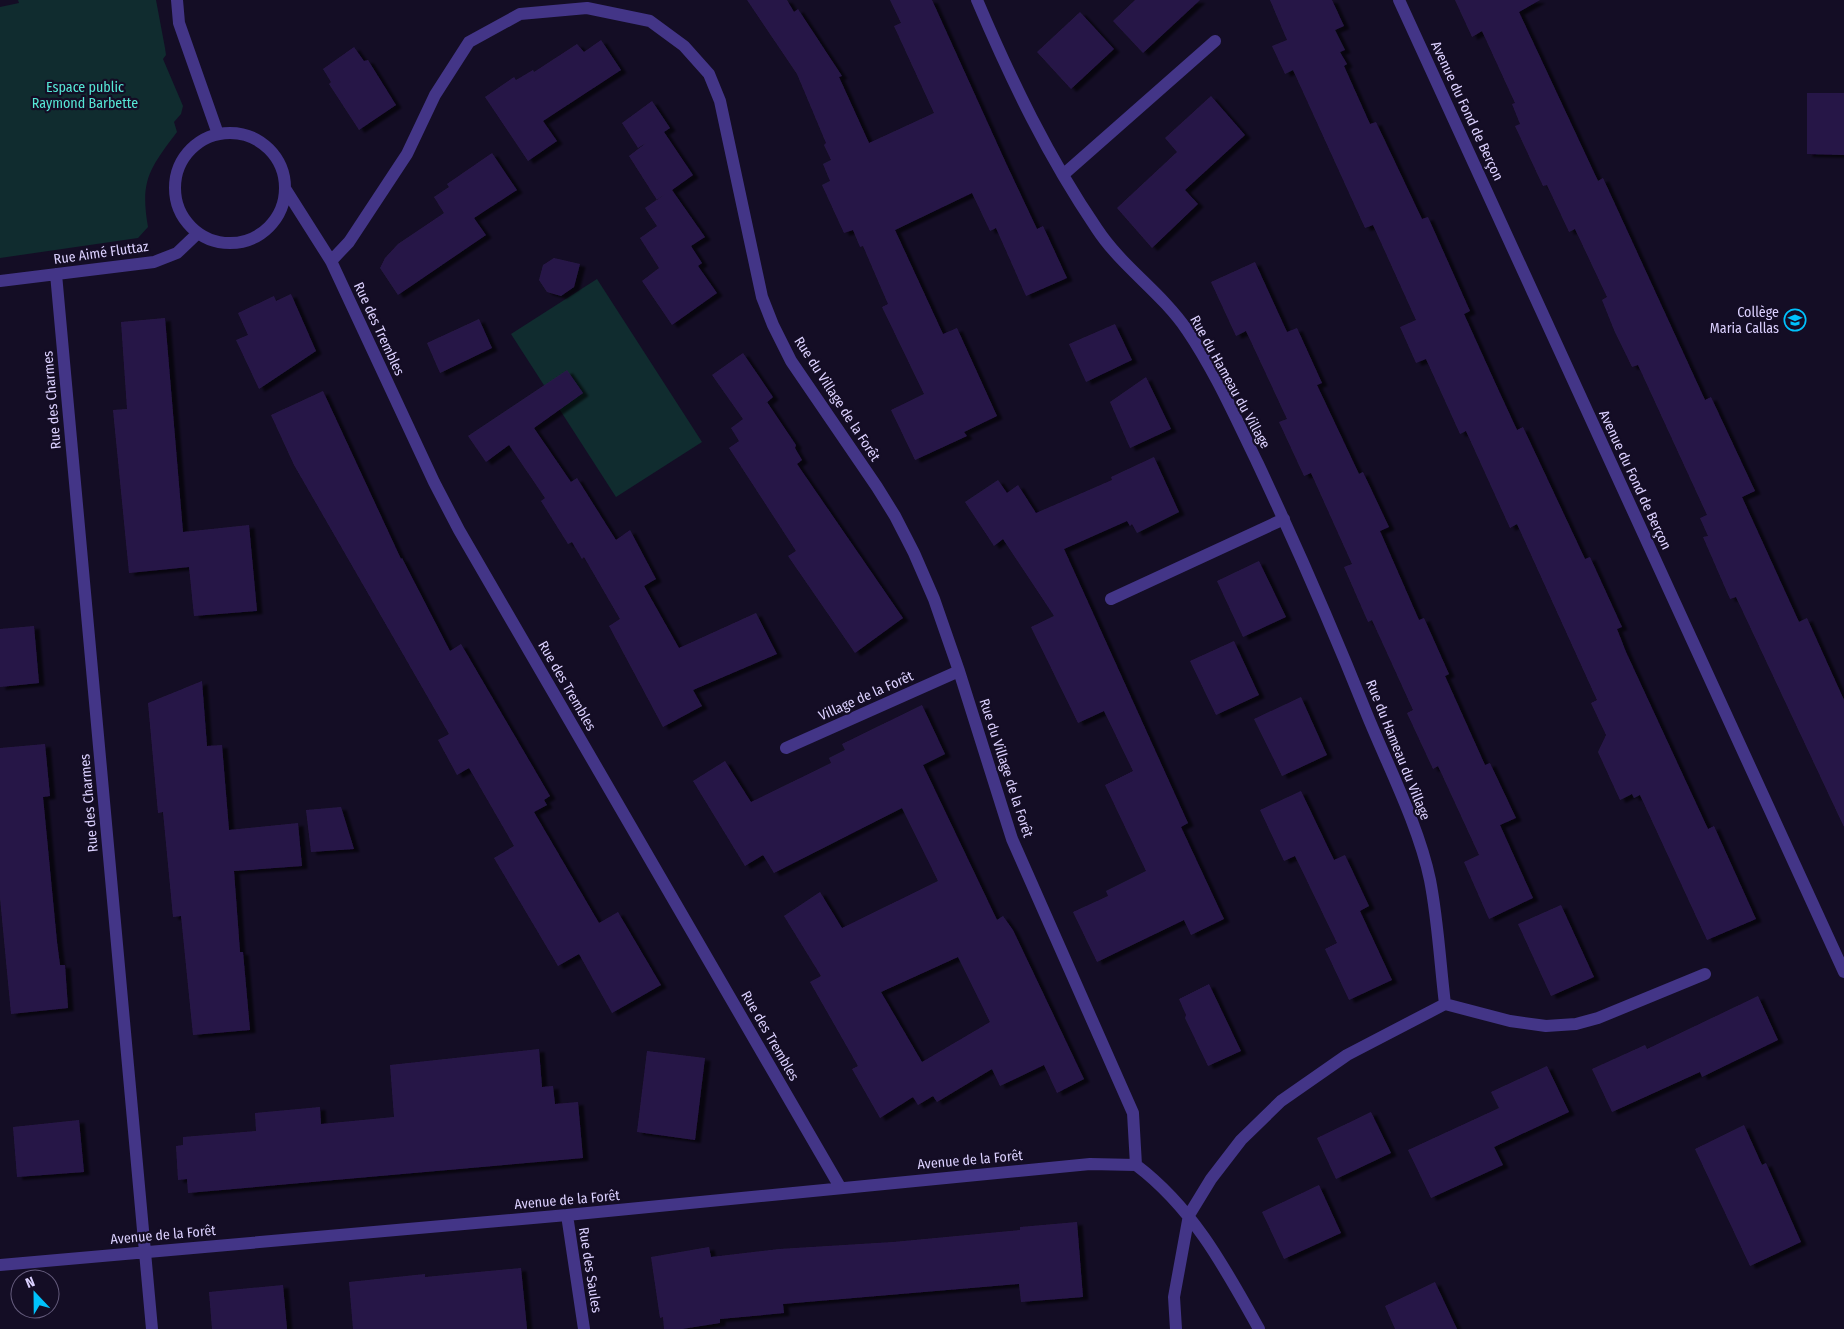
<svg xmlns="http://www.w3.org/2000/svg" width="1844" height="1329" viewBox="0 0 1844 1329" font-family="'Fira Sans Condensed',sans-serif">
<style>
.green{fill:#102c2f}
.building{fill:#281847;fill-rule:evenodd;filter:url(#shadow)}
.lines{fill:none;stroke-linecap:round;stroke-linejoin:round}
.minor{stroke:#433587;stroke-width:12}
.labels{text-anchor:middle;dominant-baseline:central;stroke-width:4.5;stroke-linejoin:round;paint-order:stroke}
.park-label{font-size:14px;fill:#56e7d5;stroke:#140d25}
.street-label{font-size:14px;fill:#dcd1ff;stroke:#140d25}
.poi-label{font-size:14px;fill:#dcd1ff;stroke:#140d25;text-anchor:end}
</style>
<defs>
<filter id="shadow"><feDropShadow dx="5.5" dy="3" stdDeviation="1" flood-color="#0009"/></filter>
</defs>
<rect width="100%" height="100%" fill="#140d25"/>
<path class="green" d="M18 0H156L165 48 166 55 163 59 183 106 181 114 174 122 177 132C149 169 140 181 148 227L138 238 0 258V7L19 3Z
M597 279 702 442 616 497 511 334Z"/>
<path class="building" d="M747 0H787L794 12 798 9 842 76 839 77 869 143 934 113 894 26 901 23 890 0H932L1005 161 1037 229 1043 226 1067 278 1026 296 996 228 990 231 972 193 895 230 943 334 957 328 997 416 964 432 967 436 915 460 891 410 924 394 882 307 888 304 863 246 860 247 853 230 844 233 822 185 830 181 823 164 831 160 824 145 826 143 797 74Z
M1135 0H1200L1143 53 1113 21Z
M1270 0H1332L1344 26 1335 30 1345 50 1340 52 1347 64 1344 66 1370 124 1376 122 1422 219 1428 217 1470 311 1464 314 1498 389 1517 430 1523 427 1585 559 1590 557 1622 627 1617 629 1626 652 1708 829 1714 826 1756 919 1707 940 1640 795 1634 798 1632 794 1620 800 1598 752 1606 735 1591 703 1597 700 1517 524 1510 528 1466 431 1460 434 1426 359 1416 363 1400 327 1416 320 1373 225 1365 228 1293 70 1285 74 1272 46 1287 40Z
M1455 0H1540L1519 12 1598 181 1603 178 1705 400 1711 397 1755 491 1742 497 1799 622 1807 618 1844 700V827L1736 597 1730 599 1703 537 1708 536 1700 518 1707 515 1638 365 1632 367 1614 330 1602 300 1607 297 1575 229 1569 232 1547 185 1543 186 1515 126 1520 124 1512 104 1515 103 1482 31 1472 37Z
M1080 12 1114 49 1071 89 1037 52Z
M601 40 621 70 543 121 557 141 528 161 485 97 514 77 516 80 533 70 534 72 577 44 584 52Z
M354 47 364 61 368 60 396 105 359 130 329 84 331 82 323 69Z
M1807 93H1844V155L1807 154Z
M1211 96 1245 135 1185 190 1198 204 1152 248 1117 208 1177 152 1165 138Z
M652 101 670 128 664 132 693 175 672 190 705 237 691 246 702 263 698 266 717 293 672 325 642 281 659 268 640 238 657 226 645 208 665 194 657 200 629 156 646 143 638 148 622 123Z
M492 153 517 190 474 218 486 235 398 295 380 268 385 258 398 244 444 213 434 197 449 187 447 184Z
M554 258 580 264 574 287 561 296 547 292 539 280 543 265Z
M1255 262 1287 332 1297 328 1322 383 1317 385 1359 474 1363 472 1389 527 1380 531 1419 620 1424 618 1449 674 1445 676 1485 765 1490 763 1516 818 1500 825 1533 898 1489 919 1464 862 1479 855 1438 766 1433 769 1407 713 1413 710 1372 620 1368 622 1344 567 1352 564 1311 473 1304 476 1279 422 1287 419 1246 331 1236 336 1211 282Z
M291 294 316 351 259 389 236 340 248 335 238 313 274 296 276 301Z
M165 318 183 532 249 525 257 611 194 616 189 567 129 573 113 410 127 409 121 322Z
M479 319 492 348 440 373 427 343Z
M1115 324 1132 360 1086 382 1069 344Z
M743 353 773 397 765 404 767 402 796 445 795 448 802 460 797 464 903 618 855 653 788 556 796 551 729 448 739 441 731 428 743 419 712 375Z
M567 370 583 393 534 428 571 482 577 478 616 540 630 530 656 579 644 586 679 648 756 613 777 654 693 690 702 706 663 727 609 626 620 619 584 557 582 559 572 542 568 544 541 501 545 498 509 445 486 462 468 436Z
M1146 377 1171 429 1130 448 1110 402Z
M323 391 401 559 402 558 450 651 461 644 550 796 544 800 547 805 534 812 599 923 618 912 661 985 612 1013 579 954 558 966 494 858 514 846 469 768 457 775 438 740 449 734 294 465 271 415Z
M1154 457 1179 512 1137 533 1132 524 1130 526 1127 521 1064 549 1188 823 1181 827 1224 919 1191 935 1184 920 1097 962 1073 912 1108 896 1106 891 1146 871 1105 785 1133 771 1104 711 1078 723 1031 627 1054 616 1003 539 994 546 965 502 998 480 1007 493 1018 485 1036 513 1112 480 1111 477Z
M1259 561 1286 617 1243 637 1217 581Z
M34 626 39 683 0 687V629Z
M1234 641 1259 695 1216 715 1190 661Z
M202 681 207 746 222 745 229 830 298 823 302 866 234 871 240 952H243L250 1030 193 1035 181 916 173 917 163 812 158 813 148 703Z
M1301 697 1327 755 1282 776 1254 719Z
M922 705 945 754 923 765 997 920 1003 916 1013 930 1084 1079 1057 1093 1044 1065 1000 1086 992 1069 937 1102 933 1096 918 1105 913 1097 880 1118 852 1069 858 1066 810 982 821 976 784 916 820 892 842 928 938 881 902 808 774 873 763 855 745 866 693 781 725 761 751 802 831 763 829 758 845 750 842 744ZM958 957 990 1022 922 1062 881 992Z
M45 744 50 796 43 797 57 942 60 965H65L68 1008 11 1014 0 898V748Z
M1301 791 1334 860 1345 855 1369 906 1360 911 1392 980 1349 1000 1325 949 1337 943 1295 856 1284 861 1260 810Z
M341 807 354 849 311 852 306 810Z
M1561 905 1594 977 1551 996 1518 924Z
M1209 984 1241 1051 1208 1066 1185 1018 1186 1015 1179 999Z
M1758 996 1778 1040 1702 1077 1700 1072 1612 1112 1592 1069 1645 1045 1647 1049Z
M539 1049 542 1087 553 1086 555 1104 578 1102 583 1158 188 1193 187 1179 178 1180 176 1146 183 1145V1137L256 1131 255 1113 320 1107 321 1124 394 1117 390 1065Z
M647 1051 705 1058 695 1140 637 1132Z
M1547 1066 1569 1112 1494 1147 1503 1165 1431 1198 1408 1150 1499 1108 1491 1092Z
M1371 1112 1391 1153 1336 1179 1317 1138Z
M79 1120 84 1172 17 1177 13 1127Z
M1744 1125 1762 1165 1766 1163 1801 1242 1750 1266 1695 1149Z
M1319 1185 1341 1233 1284 1259 1262 1212Z
M1077 1222 1083 1297 1021 1302 1019 1284 783 1304 784 1313 720 1319V1323L682 1329H664L663 1317 660 1318 651 1257 709 1247 711 1257 779 1249 893 1242 1020 1230V1227Z
M521 1268 527 1329H353L349 1282 425 1274V1277Z
M1435 1282 1457 1329H1395L1385 1306Z
M283 1285 287 1329H212L209 1292Z"/>
<g class="lines">
<path class="minor" d="M177 0 179 23 218 134
M977 0C1011 80 1048 157 1097 229 1122 267 1161 292 1187 330 1215 371 1236 419 1258 464 1297 547 1334 632 1368 717 1389 768 1419 827 1430 880 1438 921 1440 963 1445 1004L1347 1055 1281 1101 1241 1140 1211 1179 1189 1215 1174 1297 1176 1329
M1399 0 1844 972
M175 188a55 55 0 1 1 110 0a55 55 0 1 1-110 0Z
M1064 174 1215 41
M286 190 331 261 434 482 459 530 840 1187
M331 261 349 242 407 154 435 95 469 42 520 14 587 8 650 21 684 46 709 74 720 101 762 297 773 325 791 361 877 487 895 516 914 553 934 599 959 671 1012 839 1133 1113 1136 1165
M56 274 152 1329
M0 281 154 262 177 253 198 233
M1111 599 1284 519
M786 748 959 671
M1445 1004 1510 1021 1546 1026 1576 1024 1598 1018 1705 974
M1136 1165C1193 1208 1225 1268 1259 1329
M567 1215 584 1329
M0 1265 567 1215 1090 1164 1136 1165"/>
</g>
<defs>
<g id="school-ring" transform="scale(1.125)"><circle r="9.5" fill="#140d25" stroke="#00c2fc" stroke-width="1.5"/><path d="M0-5L7-2L0 1L-7-2ZM-4 1L0 2.5L4 1V4Q0 6-4 4Z" fill="#00c2fc"/></g>
</defs>
<g fill-rule="evenodd">
<use href="#school-ring" x="1795" y="320"/>
</g>
<g class="labels">
<g class="park-label">
<text x="85" y="87">Espace public<tspan x="85" dy="16">Raymond Barbette</tspan></text>
</g>
<g class="street-label">
<text transform="translate(1467 111) rotate(65)">Avenue du Fond de Berçon</text>
<text transform="translate(101 253) rotate(-8)">Rue Aimé Fluttaz</text>
<text transform="translate(379 329) rotate(65)">Rue des Trembles</text>
<text transform="translate(1230 382) rotate(61)">Rue du Hameau du Village</text>
<text transform="translate(837 399) rotate(57)">Rue du Village de la Forêt</text>
<text transform="translate(52 400) rotate(-95)">Rue des Charmes</text>
<text transform="translate(1635 480) rotate(65)">Avenue du Fond de Berçon</text>
<text transform="translate(567 686) rotate(60)">Rue des Trembles</text>
<text transform="translate(866 696) rotate(-24)">Village de la Forêt</text>
<text transform="translate(1398 750) rotate(68)">Rue du Hameau du Village</text>
<text transform="translate(1006 768) rotate(72)">Rue du Village de la Forêt</text>
<text transform="translate(89 803) rotate(-95)">Rue des Charmes</text>
<text transform="translate(770 1036) rotate(60)">Rue des Trembles</text>
<text transform="translate(970 1160) rotate(-5)">Avenue de la Forêt</text>
<text transform="translate(567 1200) rotate(-5)">Avenue de la Forêt</text>
<text transform="translate(163 1235) rotate(-5)">Avenue de la Forêt</text>
<text transform="translate(590 1270) rotate(81)">Rue des Saules</text>
</g>
<g class="poi-label">
<text x="1779" y="312">Collège<tspan x="1779" dy="16">Maria Callas</tspan></text>
</g>
</g>
<g transform="translate(35 1294) rotate(338)"><circle r="24" fill="#140d25" stroke="#645b7c"/>
<path d="M0-4L9 19L0 12L-9 19Z" fill="#00c2fc"/>
<text y="-8" font-size="14" font-weight="bold" text-anchor="middle" fill="#dcd1ff">N</text>
</g>
</svg>
